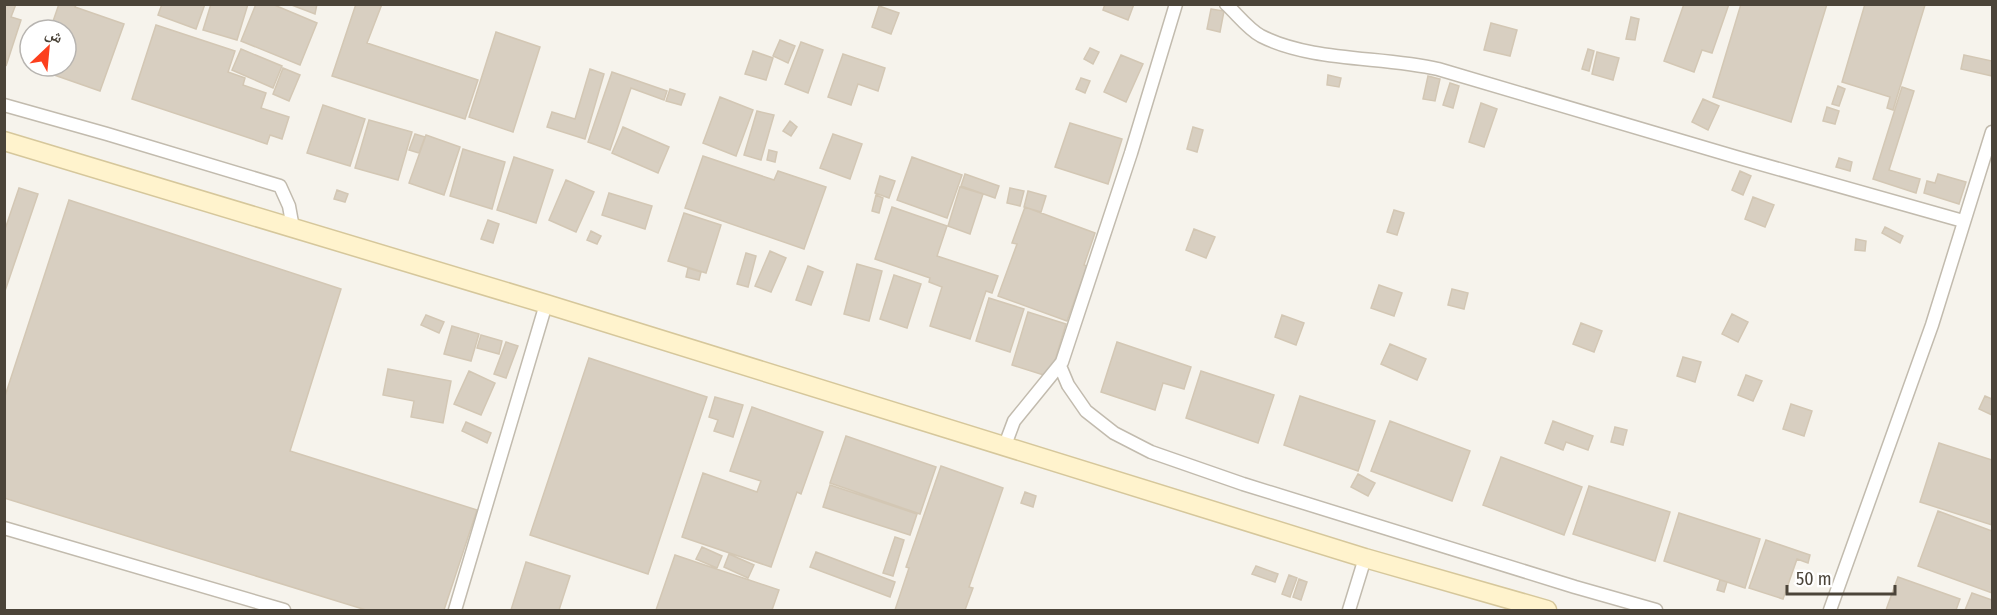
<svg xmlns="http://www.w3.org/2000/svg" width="1997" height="615" viewBox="0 0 1997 615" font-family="'Fira Sans Condensed','Noto Naskh Arabic',sans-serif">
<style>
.building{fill:#d8cfc1;stroke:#d3c7b4;stroke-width:1.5}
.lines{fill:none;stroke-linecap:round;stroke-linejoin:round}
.street-casing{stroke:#c2bbae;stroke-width:15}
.secondary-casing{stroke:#d6c79b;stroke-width:21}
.street{stroke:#fff;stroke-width:12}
.secondary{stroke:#fff3cd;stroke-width:18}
</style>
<rect width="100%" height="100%" fill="#f6f3ec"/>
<path class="building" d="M4 4H16L11 17 21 20 6 66Z
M59 4H76L75 7 124 24 100 91 37 69 38 66H66V30H50Z
M162 4H205L196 29 158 15Z
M211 4H248L237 40 203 30Z
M256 4H272L317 23 300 65 241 41Z
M289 4H317L315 14Z
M356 4H382L367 43 478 80 465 119 332 76Z
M1105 4H1134L1128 20 1103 10Z
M1684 4H1729L1712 53 1702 50 1694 72 1664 61Z
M1741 4H1827L1791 122 1713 97Z
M1865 4 1925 5 1893 110 1887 108 1890 97 1842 82Z
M879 6 899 13 891 34 872 27Z
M1211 9 1224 11 1220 32 1207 29Z
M1631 17 1639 19 1635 40 1626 39Z
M1491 23 1517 30 1510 56 1484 50Z
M156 25 235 51 228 72 245 78 243 85 266 93 261 108 289 117 282 139 270 135 267 144 132 99Z
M496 32 540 47 513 132 469 117Z
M780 40 795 46 788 63 773 56Z
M801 42 823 50 808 93 785 84Z
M1090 48 1099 52 1093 64 1084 59Z
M241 49 282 66 273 88 232 70Z
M1588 49 1594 51 1589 71 1582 69Z
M753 51 773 58 766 80 745 74Z
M1597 52 1619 58 1613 80 1592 74Z
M843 54 885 68 878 91 858 84 851 105 828 97Z
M1121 55 1143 64 1126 102 1104 92Z
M1964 55 1992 61V76L1961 69Z
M283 68 300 75 289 101 273 94Z
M590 69 604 74 585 139 547 127 552 112 575 119Z
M612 72 667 91 664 100 631 88 610 150 588 142Z
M1328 75 1341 78 1339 87 1327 85Z
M1428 76 1440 79 1435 101 1423 99Z
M1081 78 1090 81 1085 93 1076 89Z
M1450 83 1459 86 1453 108 1443 105Z
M1838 86 1845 89 1839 106 1832 104Z
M1902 87 1914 91 1889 170 1920 179 1916 193 1873 179Z
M670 89 685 94 681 105 666 101Z
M720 97 753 110 736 156 703 143Z
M1703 99 1719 106 1708 130 1692 122Z
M1481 103 1497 109 1484 147 1469 142Z
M323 105 365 119 350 166 307 153Z
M1827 107 1839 111 1835 124 1823 121Z
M757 111 774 115 761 160 744 155Z
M369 120 412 132 398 180 355 168Z
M790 121 797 127 791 136 783 131Z
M1070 123 1122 139 1108 184 1055 167Z
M623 127 669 147 658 173 612 153Z
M1193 127 1203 130 1197 152 1187 149Z
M415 134 425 137 419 153 409 150Z
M833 134 862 144 850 179 820 168Z
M426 135 460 147 444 195 409 183Z
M463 149 505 162 492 209 450 196Z
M769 150 777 152 775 162 767 160Z
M703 156 774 180 778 171 826 187 804 249 685 208Z
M514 157 553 170 536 223 497 210Z
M912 157 962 175 947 218 897 200Z
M1839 158 1852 162 1850 171 1836 167Z
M1740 171 1751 176 1743 195 1732 190Z
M965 174 999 186 995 198 961 186Z
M1938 174 1966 182 1959 204 1924 193 1927 181 1935 183Z
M880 176 895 181 889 198 875 193Z
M566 180 594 192 576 232 549 220Z
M960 187 983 194 970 234 948 226Z
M19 188 38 194 4 294V232Z
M1010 188 1024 191 1020 206 1007 203Z
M337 190 348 194 345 202 334 199Z
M1028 191 1046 196 1041 212 1024 207Z
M609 193 652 206 645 229 602 215Z
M876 195 883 198 879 213 872 211Z
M1753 197 1774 205 1765 227 1745 219Z
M69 200 341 289 290 451 477 510 444 610H366L4 498V399Z
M892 207 947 226 937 256 998 276 992 293 986 291 970 339 930 326 942 287 929 282 930 278 875 259Z
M1025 207 1095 233 1084 265 1087 266 1067 321 998 296 1017 244 1012 243Z
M1394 210 1404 213 1397 235 1387 232Z
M684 213 721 225 706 273 668 261Z
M488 220 499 224 493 243 481 239Z
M1885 227 1903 236 1900 243 1882 233Z
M1194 229 1215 237 1206 258 1186 250Z
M591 231 601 236 597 244 587 240Z
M1856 239 1866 241 1865 251 1855 250Z
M770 251 786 258 771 292 755 286Z
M746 253 756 256 748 287 737 284Z
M857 264 882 271 869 321 844 314Z
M808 266 823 272 811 305 796 300Z
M688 268 701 272 699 280 686 277Z
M894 275 921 284 907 328 880 319Z
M1379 285 1402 293 1394 316 1371 308Z
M1452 289 1468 293 1464 309 1448 305Z
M989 298 1024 309 1010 352 976 341Z
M1028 312 1066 324 1050 377 1012 365Z
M1732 314 1748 322 1738 342 1722 334Z
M426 315 444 322 439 333 421 325Z
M1282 315 1304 323 1296 345 1275 337Z
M1581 323 1602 331 1594 352 1573 344Z
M452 326 479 334 471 361 444 354Z
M481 335 502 341 499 354 477 348Z
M506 342 518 346 506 378 494 374Z
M1117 342 1191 367 1184 389 1163 383 1155 410 1101 392Z
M1390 344 1426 359 1417 380 1381 364Z
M1683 357 1701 362 1695 382 1677 376Z
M589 358 707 397 648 574 530 535Z
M388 369 451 381 443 423 411 417 414 401 383 395Z
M469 371 495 383 481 415 454 404Z
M1201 371 1274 395 1258 443 1186 418Z
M1746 375 1762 381 1753 401 1738 395Z
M1300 396 1375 421 1358 471 1284 445Z
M1985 396 1992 399V415L1979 409Z
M715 397 743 405 733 437 714 431 718 420 709 417Z
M1791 404 1812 411 1804 436 1783 429Z
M752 407 823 432 801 494 797 492 771 567 682 537 703 473 757 492 761 481 730 471Z
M1390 421 1470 451 1452 501 1371 471Z
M1553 421 1593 436 1588 450 1566 442 1563 450 1545 443Z
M466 422 491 433 487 443 462 431Z
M1615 427 1627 430 1623 445 1611 442Z
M846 436 936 467 920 514 830 483Z
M1939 443 1992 460V525L1920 502Z
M1501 457 1582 487 1564 535 1483 505Z
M941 466 1003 488 969 587 973 588 965 610H895L909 568 906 567Z
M1358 474 1375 483 1368 496 1351 487Z
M830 485 917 514 910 535 823 507Z
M1589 486 1670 512 1655 561 1573 534Z
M1025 492 1036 496 1033 507 1021 503Z
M1938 511 1992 531V593L1918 566Z
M1679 513 1760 539 1745 588 1664 561Z
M895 537 904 540 893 576 883 573Z
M1766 540 1810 555 1808 563 1797 559 1783 599 1749 588Z
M702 547 722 556 717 568 696 559Z
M816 552 895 582 890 597 810 567Z
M729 554 754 565 748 578 724 567Z
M675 555 779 590 772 610H656Z
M526 562 570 576 559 610H511Z
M1256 566 1278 574 1275 582 1252 574Z
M1289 575 1297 578 1290 597 1282 594Z
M1898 577 1960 599 1956 610H1886Z
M1299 579 1307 582 1301 600 1293 597Z
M1720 580 1727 582 1724 592 1717 590Z
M1972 593 1992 600V610H1965Z"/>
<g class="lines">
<g class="street-casing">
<path id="street" d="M1226 4C1237 14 1248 29 1261 36 1312 62 1382 56 1438 69L1736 157 1963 221
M4 105 107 134 280 186 289 206 293 228
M1060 366 1068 385 1086 411 1114 433 1151 452 1243 484 1575 587 1656 610
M1005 445 1014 421 1062 362 1131 153 1176 4
M4 528 284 610
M455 610 546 304
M1349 610 1365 558
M1830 610 1932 325 1992 132"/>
</g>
<g class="secondary-casing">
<path id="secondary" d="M4 141 546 304 1365 558 1547 610"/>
</g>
<use href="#street" class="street"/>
<use href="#secondary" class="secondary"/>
</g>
<rect width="1997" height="615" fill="none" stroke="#4b4439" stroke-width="12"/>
<g transform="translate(48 48) rotate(26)"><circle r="28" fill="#ffffff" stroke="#b7b4b0" stroke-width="1.5"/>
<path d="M0-4.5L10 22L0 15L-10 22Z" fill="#fc3f1d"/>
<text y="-9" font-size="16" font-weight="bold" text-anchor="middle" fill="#4b4439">ش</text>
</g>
<path d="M1787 585v9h108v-9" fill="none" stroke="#4b4439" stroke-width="3"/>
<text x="1796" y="585" font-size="18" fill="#4b4439" stroke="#ffffff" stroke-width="4.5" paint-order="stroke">50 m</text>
</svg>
